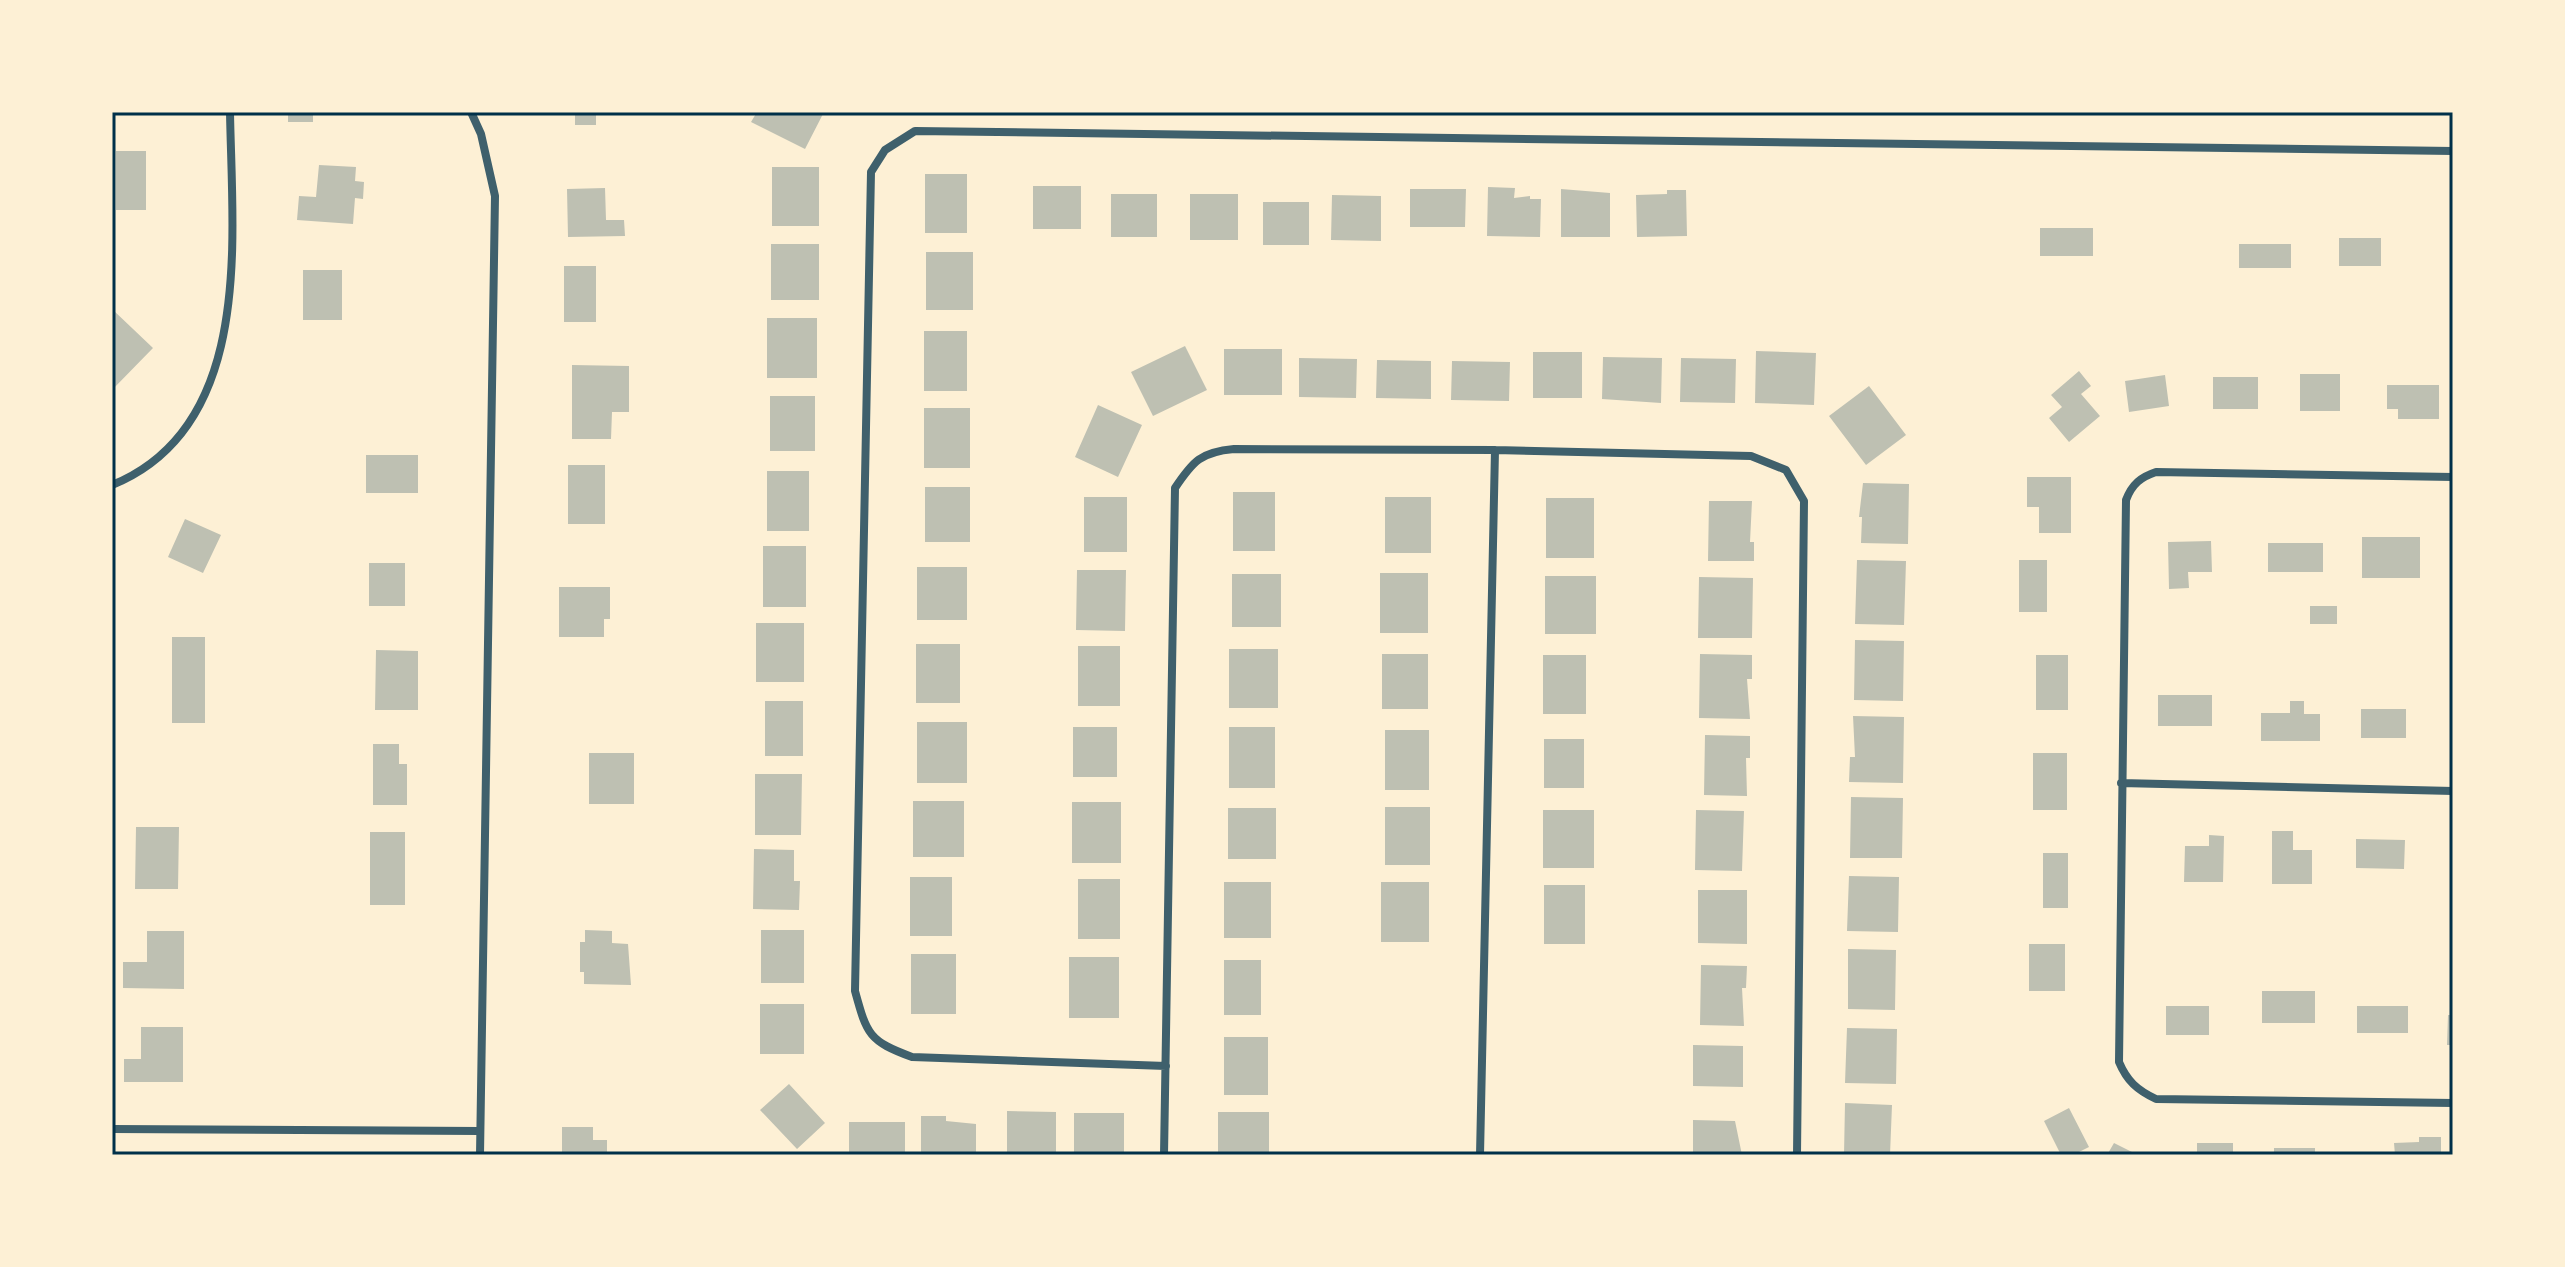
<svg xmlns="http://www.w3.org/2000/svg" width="2565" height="1267" viewBox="0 0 2565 1267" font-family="'IBM Plex Sans',sans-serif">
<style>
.building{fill:#bec0b2}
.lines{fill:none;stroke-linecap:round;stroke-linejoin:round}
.minor{stroke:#3f606c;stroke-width:8}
.neatline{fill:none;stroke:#003049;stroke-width:3}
</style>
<rect width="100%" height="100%" fill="#fdf0d5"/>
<path class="building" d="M288 112H313V122H288Z
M575 112H596V125H575Z
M757 112H824L805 149 751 122Z
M116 151H146V210H116Z
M319 165 356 167 355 181 364 182 363 199 355 198 353 224 297 220 299 196 316 197Z
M772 167H819V226H772Z
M925 174H967V233H925Z
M1033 186H1081V229H1033Z
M1488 187 1515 188 1514 198 1530 196V199H1541L1540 237 1487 236Z
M605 188 606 220H624L625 236 568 237 567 189Z
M1410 189H1466L1465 227H1410Z
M1561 189 1610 193V237H1561Z
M1667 190H1686L1687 236 1637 237 1636 195 1667 194Z
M1111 194H1157V237H1111Z
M1190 194H1238V240H1190Z
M1332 195 1381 196V241L1331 240Z
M1263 202H1309V245H1263Z
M2040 228H2093V256H2040Z
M2339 238H2381V266H2339Z
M771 244H819V300H771Z
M2239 244H2291V268H2239Z
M926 252H973V310H926Z
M564 266H596V322H564Z
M303 270H342V320H303Z
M112 309 153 348 112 390Z
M767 318H817V378H767Z
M924 331H967V391H924Z
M1185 346 1207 390 1153 416 1131 372Z
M1224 349H1282V395H1224Z
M1756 351 1816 353 1814 405 1755 403Z
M1533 352H1582V398H1533Z
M1603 357 1662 358 1661 403 1602 399Z
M1299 358 1357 359 1356 398 1299 397Z
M1681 358 1736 359 1735 403 1680 402Z
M1377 360 1431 361V399L1376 398Z
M1452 361 1510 362 1509 401 1451 400Z
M572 365 629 366V412H612L611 439H572Z
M2079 371 2091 386 2081 394 2100 416 2069 442 2049 418 2062 407 2051 395Z
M2300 374H2340V411H2300Z
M2165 375 2169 406 2129 412 2125 381Z
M2213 377H2258V409H2213Z
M2387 385H2439V419H2398V409H2387Z
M1869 386 1906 435 1866 465 1829 416Z
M770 396H815V451H770Z
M1098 405 1142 425 1118 477 1075 457Z
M924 408H970V468H924Z
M366 455H418V493H366Z
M568 465H605V524H568Z
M767 471H809V531H767Z
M2027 477H2071V533H2039V507H2027Z
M1863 483 1909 484 1908 544 1861 543 1862 517H1859Z
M925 487H970V542H925Z
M1233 492H1275V551H1233Z
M1084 497H1127V552H1084Z
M1385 497H1431V553H1385Z
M1546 498H1594V558H1546Z
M1709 501H1752L1750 542H1754V561H1708Z
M185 519 221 535 203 573 168 557Z
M2362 537H2420V578H2362Z
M2211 541 2212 572H2188L2189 588 2169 589 2168 542Z
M2268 543H2323V572H2268Z
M763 546H806V607H763Z
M1857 560 1906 561 1904 625 1855 624Z
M2019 560H2047V612H2019Z
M369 563H405V606H369Z
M917 567H967V620H917Z
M1077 570H1126L1125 631 1076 630Z
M1380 573H1428V633H1380Z
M1232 574H1281V627H1232Z
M1545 576H1596V634H1545Z
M1699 577 1753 578 1752 638H1698Z
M559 587H610V619H604V637H559Z
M2310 606H2337V624H2310Z
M756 623H804V682H756Z
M172 637H205V723H172Z
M1855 640 1904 641 1903 701 1854 700Z
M916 644H960V703H916Z
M1078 646H1120V706H1078Z
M1229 649H1278V708H1229Z
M376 650 418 651V710H375Z
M1382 654H1428V709H1382Z
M1700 654 1752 655V679H1747L1750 719 1699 718Z
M1543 655H1586V714H1543Z
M2036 655H2068V710H2036Z
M2158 695H2212V726H2158Z
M765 701H803V756H765Z
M2290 701H2304V714H2320V741H2261V713H2290Z
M2361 709H2406V738H2361Z
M1853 716 1904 717 1903 783 1849 782 1850 757H1855Z
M917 722H967V783H917Z
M1073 727H1117V777H1073Z
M1229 727H1275V788H1229Z
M1385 730H1429V790H1385Z
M1705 735 1750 736V758H1746L1747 796 1704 795Z
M1544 739H1584V788H1544Z
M373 744H399V764H407V805H373Z
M589 753H634V804H589Z
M2033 753H2067V810H2033Z
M755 774H802L801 835H755Z
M1851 797 1903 798 1902 858H1850Z
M913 801H964V857H913Z
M1072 802H1121V863H1072Z
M1385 807H1430V865H1385Z
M1228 808H1276V859H1228Z
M1543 810H1594V868H1543Z
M1696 810 1744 811 1742 871 1695 870Z
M136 827H179L178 889H135Z
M2272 831H2293V850H2312V884H2272Z
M370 832H405V905H370Z
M2209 835 2224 836 2223 882H2184L2185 846H2209Z
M2356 839 2405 840 2404 869 2356 868Z
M754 849 794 850V881H800L799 910 753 909Z
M2043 853H2068V908H2043Z
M1849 876 1899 877 1898 932 1847 931Z
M910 877H952V936H910Z
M1078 879H1120V939H1078Z
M1224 882H1271V938H1224Z
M1381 882H1429V942H1381Z
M1544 885H1585V944H1544Z
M1698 890H1747V944L1698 943Z
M585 930 612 931V943L628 944 631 985 584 984V972H580V942H585Z
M761 930H804V983H761Z
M147 931H184V989L123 988V962H147Z
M2029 944H2065V991H2029Z
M1848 949 1896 950 1895 1010 1848 1009Z
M911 954H956V1014H911Z
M1069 957H1119V1018H1069Z
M1224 960H1261V1015H1224Z
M1701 965 1747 966 1746 988H1742L1744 1026 1700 1025Z
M2262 991H2315V1023H2262Z
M760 1004H804V1054H760Z
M2166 1006H2209V1035H2166Z
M2357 1006H2408V1033H2357Z
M2448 1015H2453V1045H2447Z
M141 1027H183V1082H124V1059H141Z
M1847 1028 1897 1029 1896 1084 1845 1083Z
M1224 1037H1268V1095H1224Z
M1693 1045 1743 1046V1087L1693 1086Z
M789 1084 825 1123 797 1149 760 1110Z
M1845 1103 1892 1105 1890 1155H1844Z
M2069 1108 2089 1147 2073 1155H2061L2044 1121Z
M1007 1111 1056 1112V1155H1007Z
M1218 1112H1269V1155H1218Z
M1074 1113H1124V1155H1074Z
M921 1116H946V1121L976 1124V1155H921Z
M1693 1120 1735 1121 1742 1155H1693Z
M849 1122H905V1155H849Z
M562 1127H593V1140H607V1155H562Z
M2419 1137H2441V1155H2395L2394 1143 2419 1142Z
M2114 1143 2138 1155H2107Z
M2197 1143H2233V1155H2197Z
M2274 1148H2315V1155H2274Z"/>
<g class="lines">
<path class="minor" d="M471 112 481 134 495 196 480 1155
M2453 477 2156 472C2141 477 2132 484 2126 500L2119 1062C2127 1081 2137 1090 2156 1099L2453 1103
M112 485C255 427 232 238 230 112
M2121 783 2453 791
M1166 1066 912 1057C869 1041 867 1035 855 991L871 172 885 150 915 131 2453 151
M112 1129 480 1131
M1164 1155 1175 488C1193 461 1201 452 1234 449L1495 450 1751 456 1786 470 1804 501 1797 1155
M1480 1155 1495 450"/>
</g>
<rect width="2565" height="1267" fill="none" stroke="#fdf0d5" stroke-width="228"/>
<rect x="114" y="114" width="2337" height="1039" class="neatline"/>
</svg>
